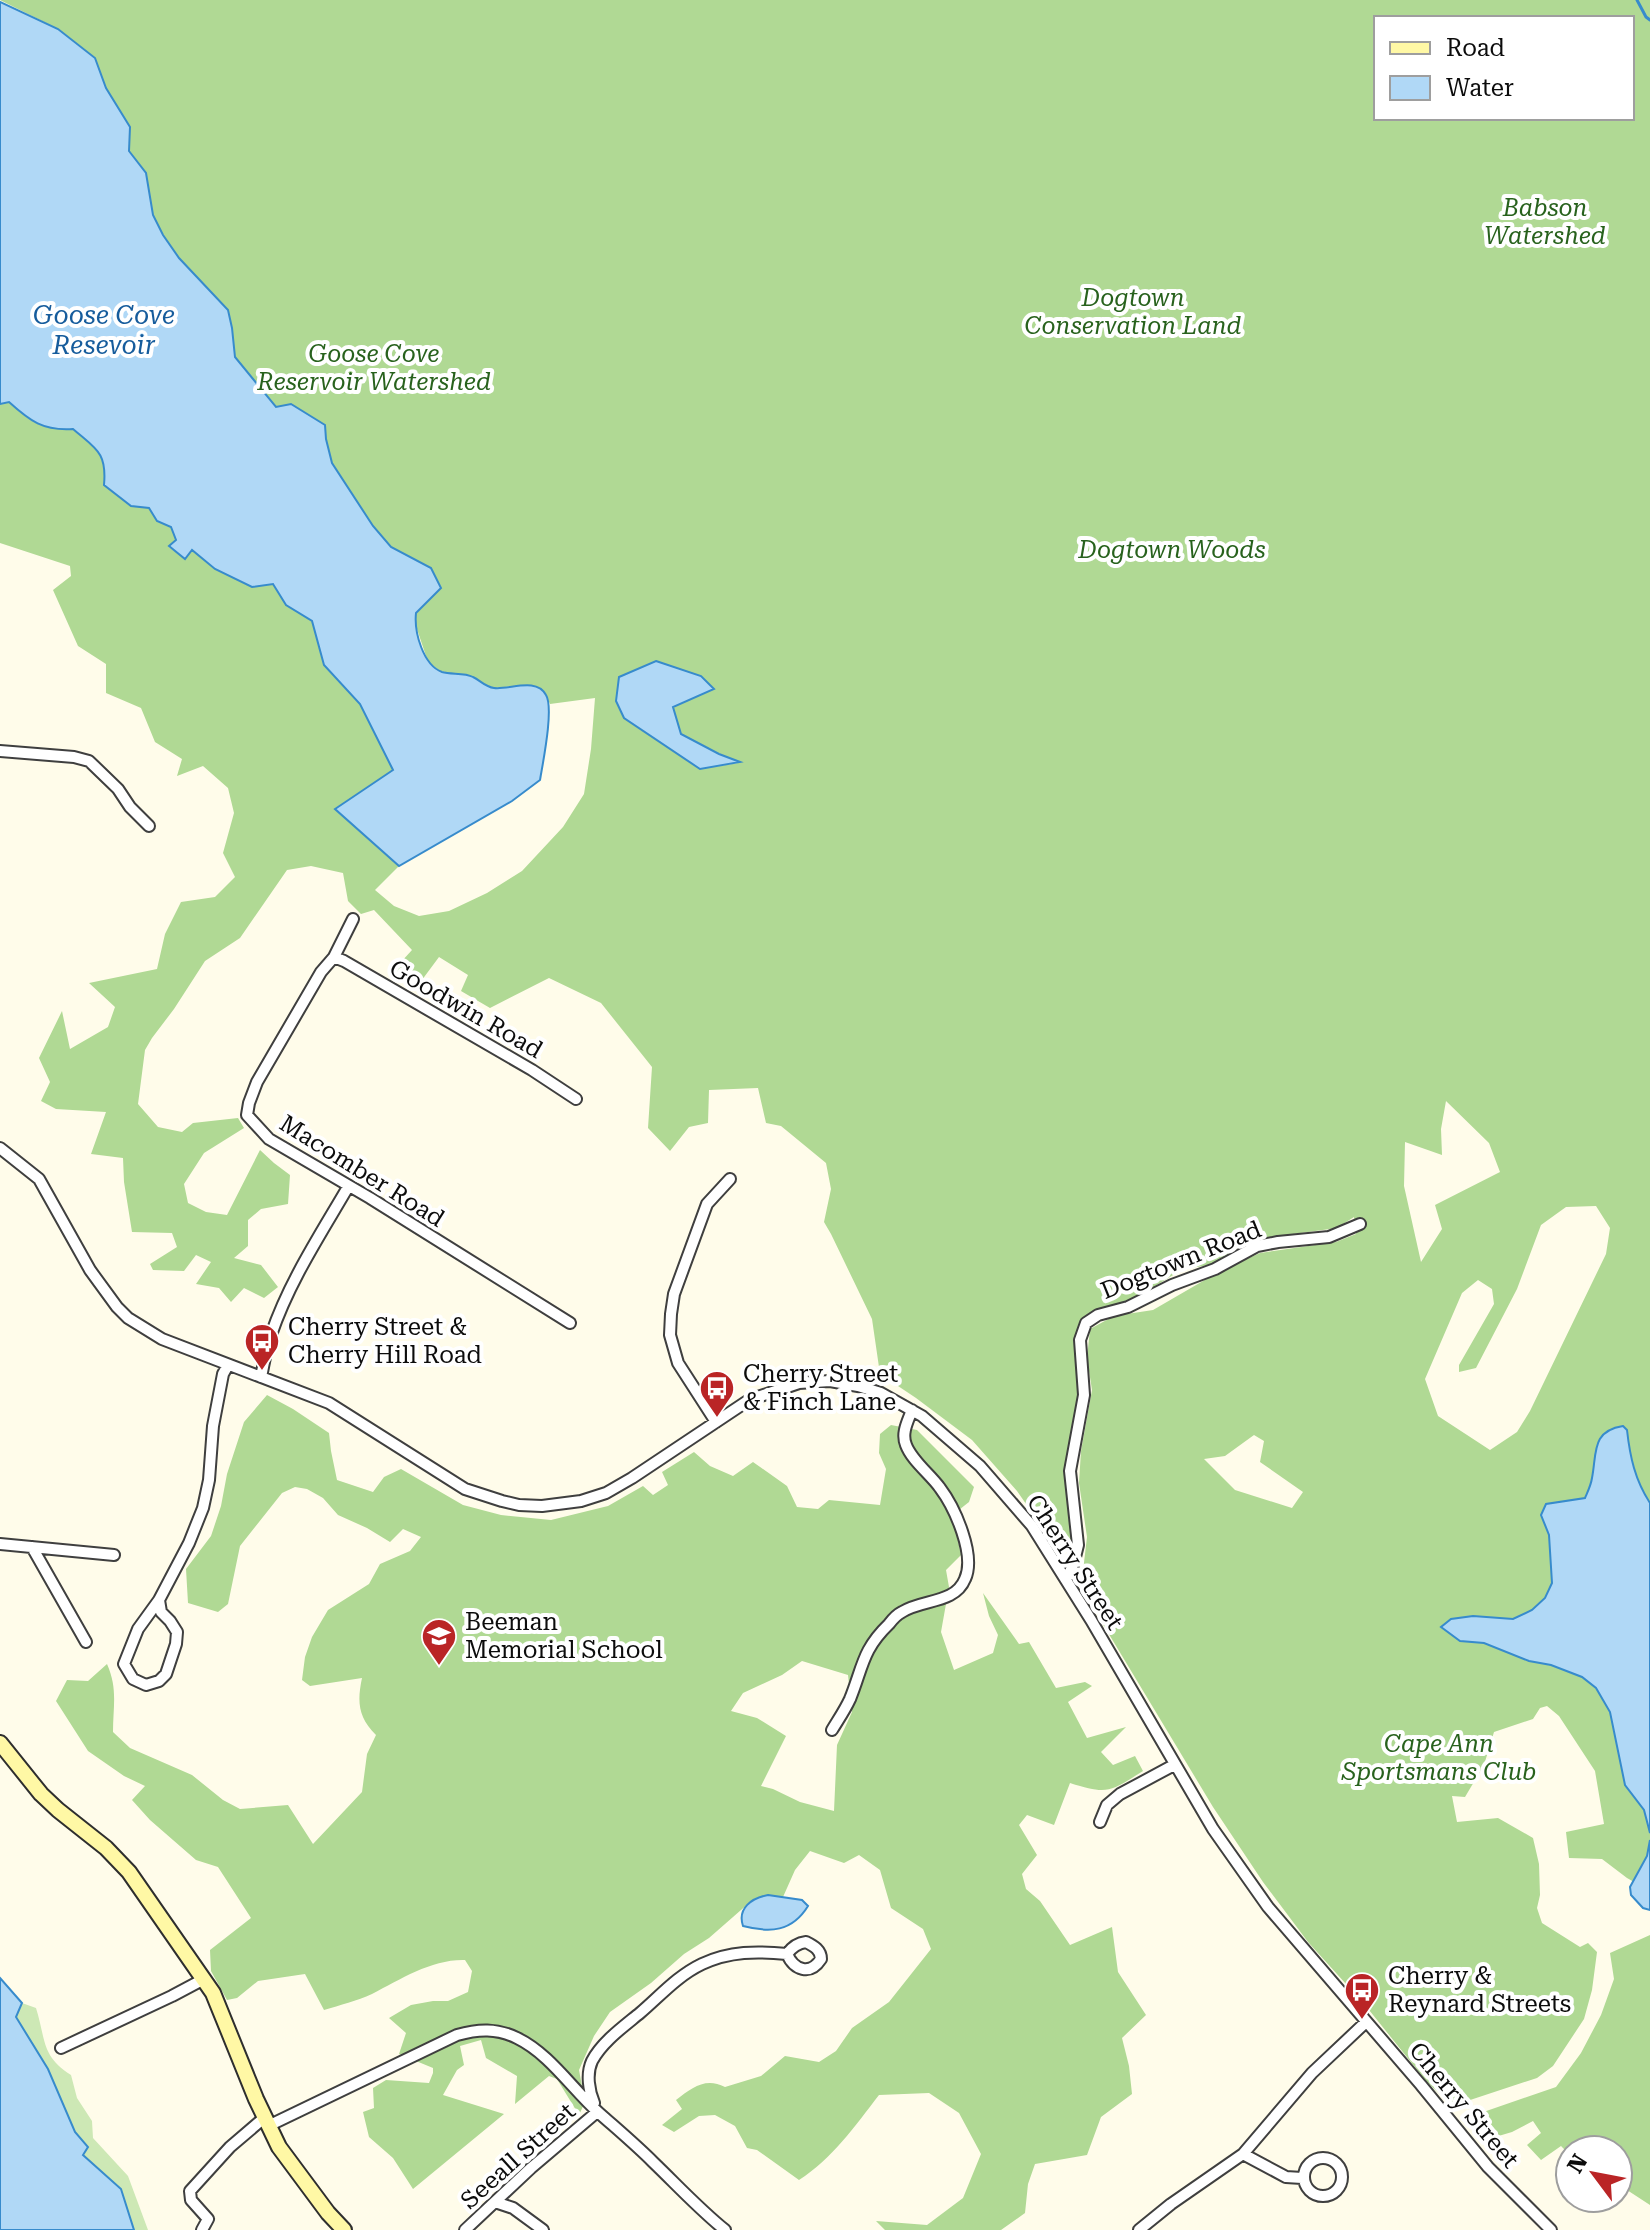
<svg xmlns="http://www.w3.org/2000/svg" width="1650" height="2230" viewBox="0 0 1650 2230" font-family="'Roboto Serif',serif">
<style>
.green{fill:#cde8b5}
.forest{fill:#b0d994;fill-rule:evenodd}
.water{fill:#b0d8f6;stroke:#378bcc;stroke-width:2}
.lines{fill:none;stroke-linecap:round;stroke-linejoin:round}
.stream{stroke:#378bcc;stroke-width:3}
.minor-casing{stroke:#3f3f3f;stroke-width:14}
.secondary-casing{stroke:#2e2e2e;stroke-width:18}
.minor{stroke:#fff;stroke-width:10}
.secondary{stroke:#fff8a5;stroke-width:14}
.labels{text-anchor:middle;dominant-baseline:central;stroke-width:8;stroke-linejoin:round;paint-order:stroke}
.park-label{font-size:24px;font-style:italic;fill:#28621d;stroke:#fff}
.street-label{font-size:24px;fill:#0c0c0c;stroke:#fff}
.poi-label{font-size:24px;fill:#0c0c0c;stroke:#fff;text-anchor:start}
.water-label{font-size:26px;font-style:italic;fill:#165c9c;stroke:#fff}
</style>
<rect width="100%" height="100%" fill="#fffcea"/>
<path class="green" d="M22 2003 36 2008C46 2040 41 2056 71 2075L77 2098 92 2121 93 2138 128 2176 148 2230H134L121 2189 80 2156 15 2018Z"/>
<path class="forest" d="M0 0H1650V1891L1627 1878 1602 1859 1569 1858 1566 1832 1604 1824 1595 1771 1559 1716 1547 1706 1540 1708 1533 1719 1494 1732 1484 1765 1465 1797 1452 1796 1457 1822 1498 1818 1533 1838 1539 1864 1540 1895 1537 1908 1542 1923 1580 1947 1588 1943 1597 1952 1592 1990 1584 2019 1553 2066 1537 2078 1452 2106 1427 2082 1365 2005 1308 1942 1263 1882 1213 1807 1092 1606 1083 1571 1087 1537 1079 1483 1081 1451 1092 1390 1087 1358 1090 1329 1114 1316 1153 1310 1222 1270 1260 1253 1336 1242 1356 1234 1354 1217 1337 1228 1250 1240 1210 1265 1183 1269 1142 1294 1118 1304 1096 1309 1084 1317 1074 1343 1078 1393 1065 1478 1072 1533V1542L1065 1551 1056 1547 1017 1491 972 1440 916 1398 880 1374 872 1319 831 1234 824 1222 831 1189 826 1163 781 1126 766 1123 758 1088 709 1090 708 1123 689 1127 670 1151 648 1128 652 1067 601 1003 549 978 490 1008 461 991 468 975 439 957 416 988 390 974 412 950 374 910 361 914 348 901 343 873 311 866 287 870 240 938 205 961 174 1009 152 1038 145 1050 138 1104 158 1127 182 1132 193 1123 238 1118 244 1128 204 1153 184 1184 188 1203 206 1212 227 1215 260 1150 274 1163 290 1175 288 1204 261 1209 248 1220V1246L234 1258 261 1265 278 1287 264 1298 244 1288 231 1302 219 1288 196 1284 211 1262 196 1255 184 1271 153 1270 150 1264 177 1247 172 1233 132 1232 124 1182 123 1158 91 1154 106 1112 56 1109 41 1101 50 1082 39 1058 62 1011 70 1049 108 1027 115 1007 89 983 157 969 165 934 181 902 215 897 235 877 223 853 234 813 228 788 203 766 177 776 182 759 155 742 141 708 106 693V664L78 646 53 590 71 576 70 566 0 543V404L9 402C30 421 43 432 73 428L101 453 105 470 131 506 149 508 157 521 171 527 177 540 169 547 184 558 192 549 215 569 273 584 286 605 312 621 324 665 360 704 394 770 335 809 399 866 375 890 394 906 419 916 449 911 487 893 522 871 563 827 584 794 591 749 595 698 550 704 544 691 523 685 495 688 479 683 473 677 440 671 428 662 415 623 416 614 441 588 431 569 391 547 373 526 332 463 326 439 325 425 276 408 235 357 232 328 227 310 179 258 163 235 153 216 146 173 129 151 130 127 106 88 95 58 58 29ZM1376 18H1632V118H1376ZM714 689 673 707 681 734 738 763 700 769 624 718 616 701ZM1446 1101 1489 1143 1500 1172 1435 1205 1442 1229 1421 1262 1404 1186 1405 1142 1442 1155 1441 1129ZM1596 1206 1610 1228 1606 1254 1530 1411 1517 1432 1490 1450 1438 1416 1425 1379 1462 1293 1478 1280 1492 1289 1494 1304 1459 1365V1372L1476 1368 1517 1289 1541 1225 1566 1207ZM1254 1435 1264 1441 1260 1462 1303 1492 1292 1508 1235 1490 1204 1459 1225 1456Z
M267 1395 293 1409 329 1433 331 1451 337 1480 373 1492 384 1477 401 1469 463 1505 501 1515 551 1520 608 1506 643 1486 653 1495 668 1485 662 1472 694 1452 710 1466 733 1476 753 1462 787 1486 797 1507 818 1509 829 1500 880 1505 886 1469 879 1453 880 1434 891 1425 917 1430 974 1487 969 1502 950 1517 955 1526 961 1555 946 1570 949 1587 941 1632 954 1670 993 1653 998 1635 989 1616 983 1593 1019 1644 1029 1642 1056 1688 1085 1682 1092 1686 1068 1702 1087 1738 1126 1727 1101 1752 1113 1765 1135 1756 1143 1771C1110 1792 1108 1795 1070 1783L1054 1825 1027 1815 1019 1825 1037 1855 1022 1874 1026 1889 1040 1901 1070 1945 1112 1927 1118 1972 1146 2015 1122 2038 1129 2066 1132 2094 1101 2117 1087 2155 1035 2164 1028 2184 1025 2213 1001 2230H885L876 2221 927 2225 963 2198 981 2154 959 2113 929 2093 879 2095C855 2126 832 2159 799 2180L757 2150 747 2148 735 2126 715 2115 699 2116 674 2132 662 2125 682 2109 676 2100C692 2088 705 2077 725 2087L761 2076 785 2056 819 2062 836 2051 852 2028 889 2002 931 1949 923 1929 891 1908 880 1870 859 1855 844 1863 810 1851 795 1870 783 1897 768 1895 749 1903 709 1938 684 1954 651 1983 610 2012 594 2036 579 2070 585 2102 579 2115 557 2079 549 2076 515 2104 517 2076 486 2058 481 2040 460 2046 464 2065 457 2070 443 2095 504 2114 413 2189 393 2158 369 2137 363 2112 374 2108 373 2088 386 2080 429 2083 433 2073V2068L399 2054 406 2033 389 2018 411 2005 433 2001H448L468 1992 472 1971 465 1960C432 1959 401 1979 372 1994 357 2001 340 2005 324 2010L305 1974 258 1981 237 1998 227 2000 211 1971 210 1950 251 1918 218 1867 196 1860 150 1820 132 1800 145 1786 124 1776 88 1751 56 1701 67 1680 88 1681 107 1664C118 1689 113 1706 113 1732L130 1748 192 1775 223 1800 240 1809 288 1805 313 1844 362 1792 367 1754 376 1735C358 1717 357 1702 362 1678L310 1686 302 1680 305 1657 312 1637 328 1610 369 1584 380 1564 410 1551 421 1537 403 1529 390 1542 367 1528 338 1515 323 1498 307 1489 295 1487 282 1493 240 1546 228 1604 218 1612 188 1603 186 1569 211 1536 221 1506 227 1474 244 1422ZM802 1661 848 1675 852 1712 837 1745 834 1811 800 1802 773 1789 761 1786 786 1736 757 1718 731 1711 743 1693 782 1675Z
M1650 1935V2205L1627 2190 1618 2192V2150H1570V2155L1561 2146 1541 2160 1527 2145 1541 2133 1533 2121 1512 2132 1485 2140 1469 2117 1556 2087 1581 2053 1601 2015 1614 1979 1610 1953Z"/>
<path class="water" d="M0 2 58 29 95 58 106 88 130 127 129 151 146 173 153 215 163 235 179 258 228 310 232 328 235 357 276 407 291 404 325 425 326 439 332 463 373 526 391 547 431 568 441 588 416 613C414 632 423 665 442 672 451 675 464 672 473 677 480 680 485 687 494 688 510 690 536 677 546 695 554 708 543 762 540 780L512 801 399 866 335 809 393 770 360 704 324 665 312 621 286 605 273 584 252 587 215 569 192 550 185 559 169 546 176 540 171 527 157 521 149 508 131 506 104 485C107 452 96 449 73 429 43 431 30 421 9 402L0 404Z
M656 661 701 676 714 689 673 707 681 734 719 754 740 762 700 769 624 718 616 701 619 677Z
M1623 1426 1627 1430C1630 1457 1635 1480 1650 1503V1833L1644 1810 1625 1785 1610 1712 1596 1688 1582 1677 1551 1665 1529 1661 1484 1643 1460 1641 1441 1627 1451 1619 1473 1616 1513 1619 1532 1610 1545 1598 1552 1583 1549 1535 1541 1515 1546 1504 1585 1498C1588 1491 1591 1485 1592 1478 1597 1453 1591 1431 1623 1426Z
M1650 1840V1910L1643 1908 1631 1895 1630 1887 1647 1856Z
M768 1895 802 1900 808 1906C792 1932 770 1933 743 1926 737 1908 752 1898 768 1895Z
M0 1978 22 2003 16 2017 48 2069 75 2132 88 2147 83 2155 121 2189 134 2230H0Z"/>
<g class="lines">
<path class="stream" d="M1637 0 1646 17 1650 20"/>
<g class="minor-casing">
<path id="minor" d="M0 751 74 757 89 761 118 789 130 807 149 826
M353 919 334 957 321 972 257 1082 249 1103 247 1115 269 1139 370 1198 570 1323
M334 957 344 961 532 1070 576 1099
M0 1148 39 1179 90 1270 117 1307 128 1318 162 1339 329 1403 465 1489 502 1501 519 1505 542 1506 581 1501 606 1493 632 1478 749 1400 799 1383 830 1381 858 1386 881 1393 922 1416 980 1466 1032 1526 1091 1620 1213 1829 1268 1907 1421 2085 1488 2167 1551 2230
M261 1377C264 1363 266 1349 271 1335 289 1282 320 1235 348 1187
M716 1422 678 1363 670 1335 671 1314 674 1294 707 1204 730 1179
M0 1544 114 1555
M32 1547 86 1642
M1066 1580 1073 1565 1078 1545 1070 1471 1084 1395 1080 1340 1086 1323 1098 1315 1128 1307 1172 1285 1215 1269 1257 1246 1278 1242 1329 1237 1360 1224
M159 1600 138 1629 124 1664 133 1679 146 1685 159 1681 166 1674 176 1644 177 1632 170 1621 161 1612 159 1600 189 1543 203 1508 209 1480 213 1426 223 1374 228 1365
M832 1730C838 1720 845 1710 850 1699 863 1667 862 1650 889 1624 892 1620 898 1614 902 1612 922 1599 955 1604 965 1579 976 1555 955 1508 940 1488 930 1474 912 1461 906 1445 901 1433 908 1421 912 1410
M1100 1822 1107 1805 1120 1794 1174 1765
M806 1942C814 1946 821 1950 821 1959 810 1976 794 1970 787 1954 792 1947 797 1943 806 1942Z
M61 2048 172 1996 204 1979
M594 2103C589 2091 586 2074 592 2061 602 2042 623 2027 640 2013 660 1996 677 1976 702 1964 730 1951 757 1951 787 1954
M268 2126 457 2035C478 2029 497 2028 517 2038 550 2054 572 2089 599 2113 617 2129 636 2145 653 2162 677 2185 699 2209 725 2230
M1243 2154 1286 2177 1302 2178
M1304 2177a19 19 0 1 1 38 0a19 19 0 1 1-38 0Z
M495 2202 513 2208 543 2230
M202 2230 208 2219 191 2200 190 2191 230 2147 264 2118
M465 2230 531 2168 597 2112
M1139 2230 1171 2204 1243 2154 1312 2073 1366 2022"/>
</g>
<g class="secondary-casing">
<path id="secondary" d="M0 1743 41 1794 58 1810 106 1848 129 1872 213 1993 256 2099 279 2147 328 2213 344 2230"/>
</g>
<use href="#minor" class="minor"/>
<use href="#secondary" class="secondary"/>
</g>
<defs>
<g id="bus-pin" transform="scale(1.8)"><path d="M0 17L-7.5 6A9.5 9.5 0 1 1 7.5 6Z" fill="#ba2526" stroke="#fff"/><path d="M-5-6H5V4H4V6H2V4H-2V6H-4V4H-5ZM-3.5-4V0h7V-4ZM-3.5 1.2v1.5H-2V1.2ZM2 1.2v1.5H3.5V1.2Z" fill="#fff"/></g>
<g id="school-pin" transform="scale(1.8)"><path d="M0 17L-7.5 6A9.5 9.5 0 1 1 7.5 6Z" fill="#ba2526" stroke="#fff"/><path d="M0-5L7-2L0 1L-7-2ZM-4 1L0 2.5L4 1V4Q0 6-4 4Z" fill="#fff"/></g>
</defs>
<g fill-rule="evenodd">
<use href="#bus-pin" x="262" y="1341"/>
<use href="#bus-pin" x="717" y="1388"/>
<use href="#school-pin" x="439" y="1636"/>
<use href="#bus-pin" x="1362" y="1990"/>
</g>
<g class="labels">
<g class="park-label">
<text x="1545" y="208">Babson<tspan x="1545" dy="28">Watershed</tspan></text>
<text x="1133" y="298">Dogtown<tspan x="1133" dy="28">Conservation Land</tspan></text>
<text x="374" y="354">Goose Cove<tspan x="374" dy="28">Reservoir Watershed</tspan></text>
<text x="1172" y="550">Dogtown Woods</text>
<text x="1439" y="1744">Cape Ann<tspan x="1439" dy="28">Sportsmans Club</tspan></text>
</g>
<g class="street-label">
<text transform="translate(466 1009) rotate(30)">Goodwin Road</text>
<text transform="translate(362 1171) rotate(32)">Macomber Road</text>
<text transform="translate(1181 1260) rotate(-22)">Dogtown Road</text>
<text transform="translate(1075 1562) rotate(57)">Cherry Street</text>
<text transform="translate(1464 2105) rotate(50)">Cherry Street</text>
<text transform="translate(518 2156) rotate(-42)">Seeall Street</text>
</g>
<g class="poi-label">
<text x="288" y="1327">Cherry Street &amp;<tspan x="288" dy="28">Cherry Hill Road</tspan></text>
<text x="743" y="1374">Cherry Street<tspan x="743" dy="28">&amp; Finch Lane</tspan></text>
<text x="465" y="1622">Beeman<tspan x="465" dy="28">Memorial School</tspan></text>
<text x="1388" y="1976">Cherry &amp;<tspan x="1388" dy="28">Reynard Streets</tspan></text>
</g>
<g class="water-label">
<text x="104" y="315">Goose Cove<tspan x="104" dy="30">Resevoir</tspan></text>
</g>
</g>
<rect x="1374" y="16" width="260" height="104" fill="#ffffff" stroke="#9e9e9e" stroke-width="2"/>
<rect x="1390" y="42" width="40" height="12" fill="#fff8a5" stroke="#9e9e9e" stroke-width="2"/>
<text x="1446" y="56" font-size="24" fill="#0c0c0c">Road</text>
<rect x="1390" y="76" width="40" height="24" fill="#b0d8f6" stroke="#9e9e9e" stroke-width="2"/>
<text x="1446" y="96" font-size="24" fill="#0c0c0c">Water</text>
<g transform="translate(1594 2174) rotate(302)"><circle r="38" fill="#ffffff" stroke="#9e9e9e" stroke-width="2"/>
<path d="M0-6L14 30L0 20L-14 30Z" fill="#ba2526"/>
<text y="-12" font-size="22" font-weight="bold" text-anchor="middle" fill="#0c0c0c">N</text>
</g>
</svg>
